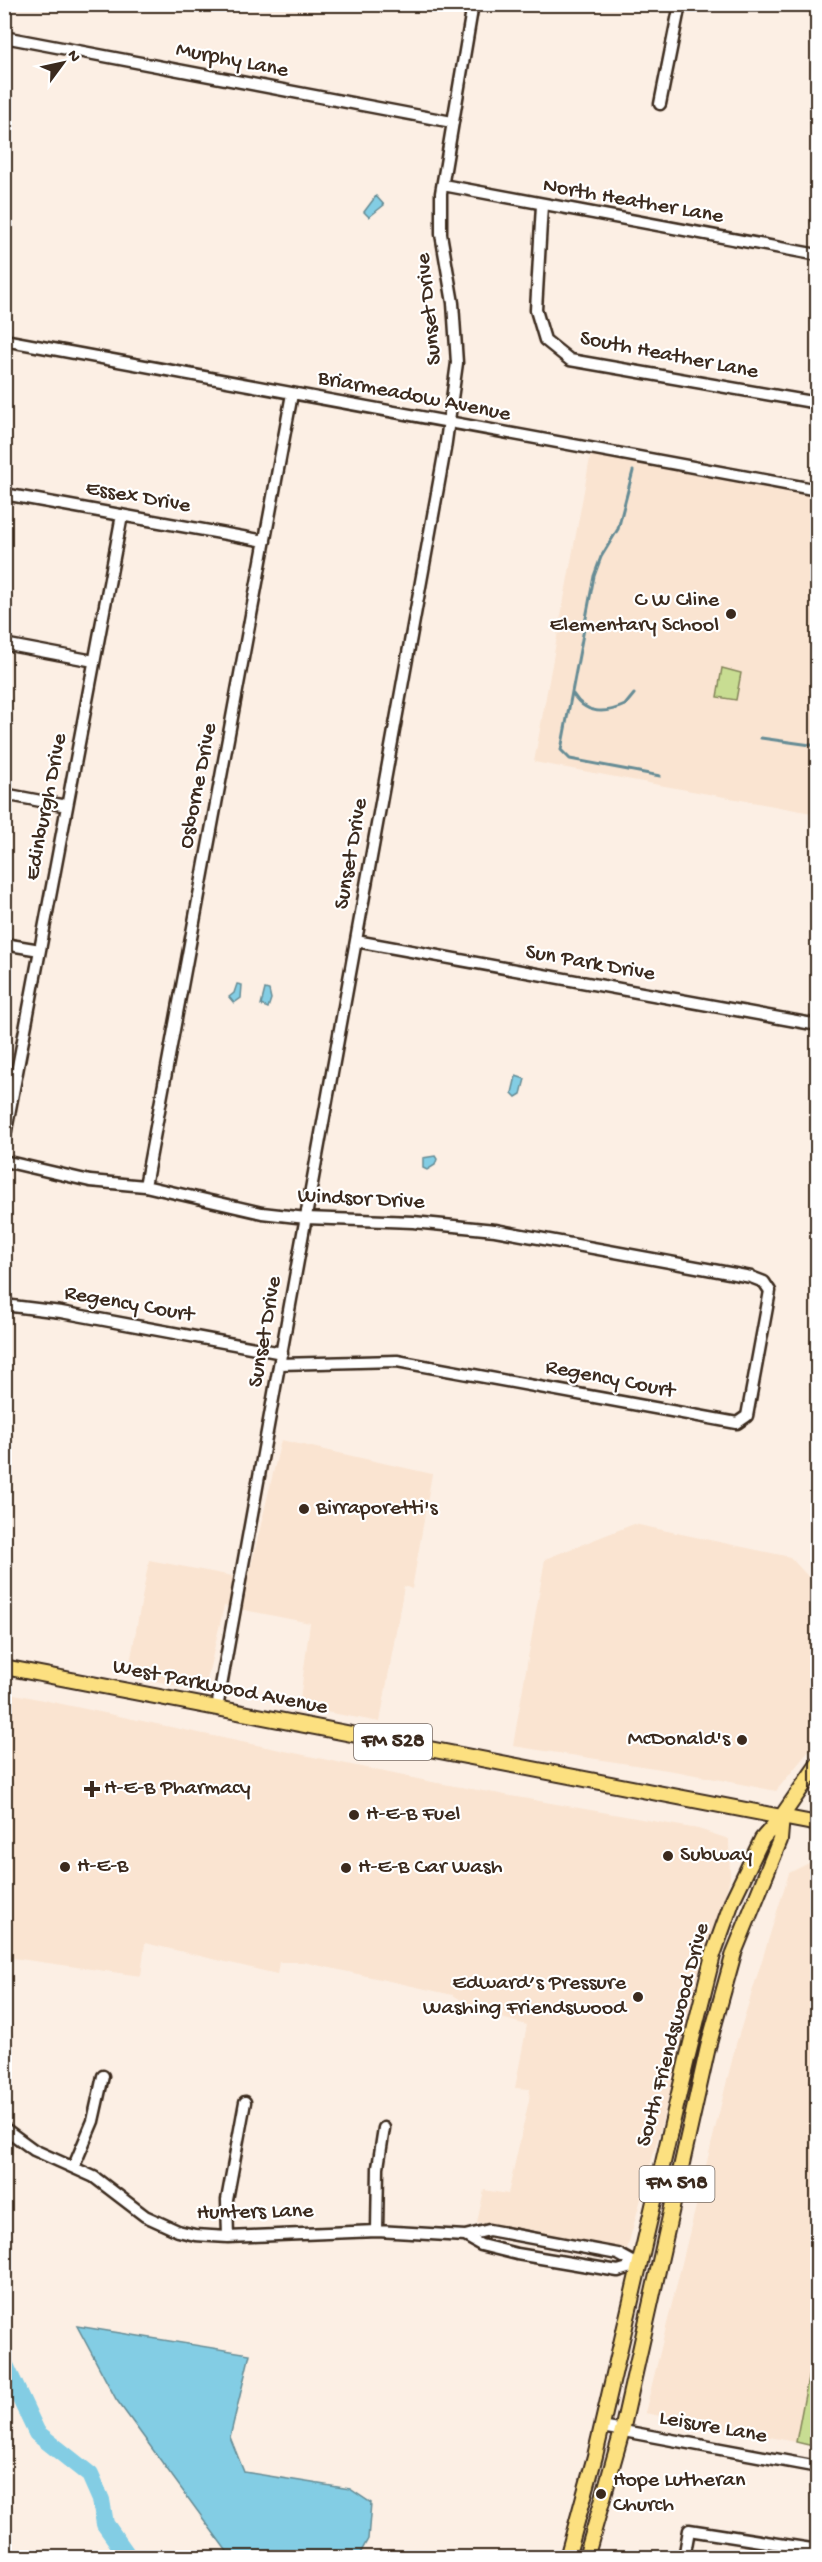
<svg xmlns="http://www.w3.org/2000/svg" width="822" height="2562" viewBox="0 0 822 2562" font-family="'Gochi Hand',sans-serif">
<style>
.built{fill:#fae4d1}
.green{fill:#c8dd92;stroke:#828458;stroke-width:1.5}
.water{fill:#83cde4;stroke:#668c95;stroke-width:1.5}
.lines{fill:none;stroke-linecap:round;stroke-linejoin:round}
.stream{stroke:#668c95;stroke-width:3}
.river{stroke:#83cde4;stroke-width:18}
.minor-casing{stroke:#3b2a1e;stroke-width:15}
.major-casing{stroke:#3b2a1e;stroke-width:18}
.minor{stroke:#fff;stroke-width:10}
.major{stroke:#fce080;stroke-width:14}
.poi-dot{fill:#3b2a1e;stroke:#fff;stroke-width:2}
.labels{text-anchor:middle;dominant-baseline:central;stroke-width:4.5;stroke-linejoin:round;paint-order:stroke}
.shield{fill:#fff;stroke:#766a62;stroke-width:1.5}
.shield-label{font-size:21px;font-weight:bold;fill:#3b2a1e}
.street-label{font-size:22px;fill:#3b2a1e;stroke:#fff}
.poi-label{font-size:22px;fill:#3b2a1e;stroke:#fff;text-anchor:start}
</style>
<rect width="100%" height="100%" fill="#fcefe4"/>
<filter id="ink" filterUnits="userSpaceOnUse"><feTurbulence type="fractalNoise" baseFrequency=".0167" numOctaves="2"/><feDisplacementMap in="SourceGraphic" scale="12" xChannelSelector="R" yChannelSelector="G"/><feConvolveMatrix kernelMatrix="1 2 1 2 8 2 1 2 1" color-interpolation-filters="sRGB"/></filter>
<g filter="url(#ink)">
<path class="built" d="M591 453 817 495V814L534 762Z
M281 1440 432 1474 412 1589 404 1586 380 1722 299 1707 310 1623 224 1606 204 1693 128 1674 149 1560 248 1579Z
M634 1524 790 1557 817 1586V1741L776 1791 680 1772 513 1746 545 1559Z
M5 1692 432 1782 698 1829 729 1839 730 1878 627 2249 477 2223 484 2190 508 2194 529 2100 530 2089 515 2088 527 2025 483 2013 453 1995 303 1962H279L277 1974 145 1943 141 1976 5 1957Z
M817 1859 818 2331 796 2442 645 2413 736 2044 789 1873Z"/>
<path class="green" d="M722 668 741 673 736 700 717 697Z
M817 2331 818 2447H817L796 2442Z"/>
<path class="water" d="M376 196 384 205 369 217 364 212Z
M237 984 242 985 241 998 234 1003 229 997 234 993Z
M265 989 269 990 271 999 268 1008 261 1005Z
M516 1076 525 1079 521 1094 516 1097 512 1093Z
M435 1156 437 1159 435 1165 427 1170 423 1168V1158Z
M77 2326 250 2354 230 2437 244 2472 350 2489 371 2503 368 2539 358 2557H231L116 2399Z"/>
<g class="lines">
<path class="stream" d="M633 471 618 529 601 557 594 576 561 750 570 759 660 776
M573 694C586 715 605 714 625 705L634 694
M761 738 818 746"/>
<path class="river" d="M4 2363 37 2433 90 2475 101 2500 105 2524 129 2558"/>
<g class="minor-casing">
<path id="minor" d="M4 37 452 122
M660 104 680 4
M443 185 818 255
M542 205 536 310 545 340 570 360 818 403
M4 340 818 490
M4 494 265 541
M4 644 94 661
M4 794 67 806
M356 941 818 1025
M4 944 40 950
M4 1141 122 515
M4 1161 90 1181 145 1186 262 1213 306 1218 413 1222 495 1230 751 1277 764 1282 770 1291 747 1416 737 1423 397 1361 280 1364
M145 1186 292 394
M4 1305 61 1312 282 1353
M217 1708 445 449 457 363 453 303 441 234V193L473 4
M4 2128 34 2150 94 2177 145 2216 178 2231 195 2235 228 2237 377 2231 465 2236 489 2230 618 2254 638 2265
M74 2166 93 2121 103 2076
M377 2231 378 2167 384 2128
M465 2236 481 2245 517 2254 594 2267 618 2271 638 2265
M228 2237 227 2200 245 2102
M602 2427 818 2467
M684 2558 689 2530 818 2550"/>
</g>
<g class="major-casing">
<path id="major" d="M4 1667 818 1824
M567 2558 595 2456 687 2059 713 1955 733 1899 762 1839 782 1816 818 1764
M586 2558 622 2431 708 2047 734 1953 780 1840 782 1816"/>
</g>
<use href="#minor" class="minor"/>
<use href="#major" class="major"/>
</g>
</g>
<g class="poi-dot">
<circle cx="731" cy="614" r="6"/>
<circle cx="304" cy="1509" r="6"/>
<circle cx="742" cy="1740" r="6"/>
<path d="M89 1780h6v6h6v6h-6v6h-6v-6h-6v-6h6z"/>
<circle cx="354" cy="1815" r="6"/>
<circle cx="668" cy="1856" r="6"/>
<circle cx="65" cy="1867" r="6"/>
<circle cx="346" cy="1868" r="6"/>
<circle cx="638" cy="1997" r="6"/>
<circle cx="601" cy="2494" r="6"/>
</g>
<g class="labels">
<g class="shield">
<rect x="354" y="1724" width="78" height="36" rx="4.5"/>
<rect x="639.5" y="2166" width="75" height="36" rx="4.5"/>
</g>
<g class="shield-label">
<text x="393" y="1742">FM 528</text>
<text x="677" y="2184">FM 518</text>
</g>
<g class="street-label">
<text transform="translate(232 61) rotate(11)">Murphy Lane</text>
<text transform="translate(633 202) rotate(10)">North Heather Lane</text>
<text transform="translate(430 309) rotate(-96)">Sunset Drive</text>
<text transform="translate(669 356) rotate(11)">South Heather Lane</text>
<text transform="translate(414 397) rotate(11)">Briarmeadow Avenue</text>
<text transform="translate(138 498) rotate(10)">Essex Drive</text>
<text transform="translate(199 786) rotate(-79)">Osborne Drive</text>
<text transform="translate(47 807) rotate(-79)">Edinburgh Drive</text>
<text transform="translate(352 854) rotate(-80)">Sunset Drive</text>
<text transform="translate(590 964) rotate(10)">Sun Park Drive</text>
<text transform="translate(361 1200) rotate(3)">Windsor Drive</text>
<text transform="translate(129 1305) rotate(10)">Regency Court</text>
<text transform="translate(266 1332) rotate(-80)">Sunset Drive</text>
<text transform="translate(610 1380) rotate(11)">Regency Court</text>
<text transform="translate(220 1688) rotate(11)">West Parkwood Avenue</text>
<text transform="translate(674 2035) rotate(-75)">South Friendswood Drive</text>
<text transform="translate(255 2213) rotate(-1)">Hunters Lane</text>
<text transform="translate(713 2428) rotate(10)">Leisure Lane</text>
</g>
<g class="poi-label">
<text x="719" y="601" text-anchor="end">C W Cline<tspan x="719" dy="25">Elementary School</tspan></text>
<text x="316" y="1509">Birraporetti's</text>
<text x="730" y="1740" text-anchor="end">McDonald's</text>
<text x="104" y="1789">H-E-B Pharmacy</text>
<text x="366" y="1815">H-E-B Fuel</text>
<text x="680" y="1856">Subway</text>
<text x="77" y="1867">H-E-B</text>
<text x="358" y="1868">H-E-B Car Wash</text>
<text x="626" y="1984" text-anchor="end">Edward’s Pressure<tspan x="626" dy="25">Washing Friendswood</tspan></text>
<text x="613" y="2481">Hope Lutheran<tspan x="613" dy="25">Church</tspan></text>
</g>
</g>
<rect width="822" height="2562" fill="none" stroke="#fff" stroke-width="24"/>
<rect x="12" y="12" width="798" height="2538" fill="none" stroke="#3b2a1e" stroke-width="2" filter="url(#ink)"/>
<g transform="translate(63 63) rotate(57)" stroke="#ffffff" stroke-width="4.5" paint-order="stroke">
<path d="M0-4.5L10 22L0 15L-10 22Z" fill="#3b2a1e"/>
<text y="-9" font-size="16" font-weight="bold" text-anchor="middle" fill="#3b2a1e">N</text>
</g>
</svg>
